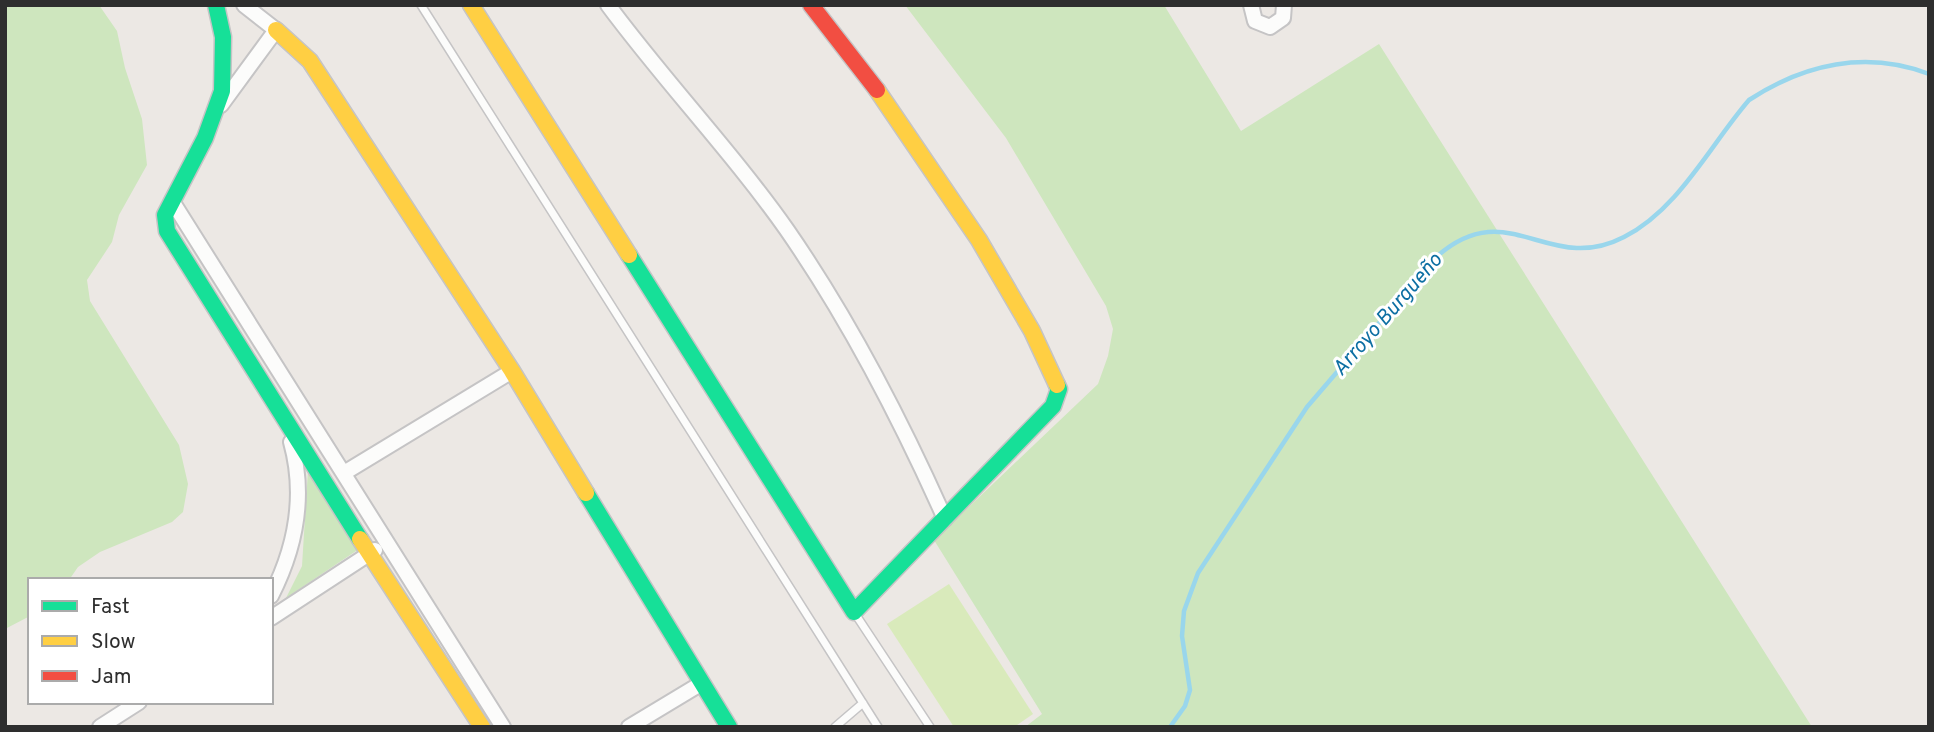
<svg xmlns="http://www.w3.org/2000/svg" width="1934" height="732" viewBox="0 0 1934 732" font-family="Overpass,sans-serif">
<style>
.green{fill:#cee6be}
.pitch{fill:#d9eabb}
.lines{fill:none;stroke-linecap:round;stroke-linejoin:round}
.stream{stroke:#99d6ec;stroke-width:4.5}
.lane-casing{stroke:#c5c4c5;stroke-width:10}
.street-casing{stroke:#c5c4c5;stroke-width:18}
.fast-casing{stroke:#c5c4c5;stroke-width:19}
.slow-casing{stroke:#c5c4c5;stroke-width:19}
.jam-casing{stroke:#c5c4c5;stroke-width:19}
.lane{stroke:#fcfcfb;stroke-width:7}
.street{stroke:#fcfcfb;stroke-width:14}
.fast{stroke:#16e098;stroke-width:16}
.slow{stroke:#ffcf43;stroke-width:16}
.jam{stroke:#f24e42;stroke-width:16}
.labels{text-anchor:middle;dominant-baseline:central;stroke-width:6;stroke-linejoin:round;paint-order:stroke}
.water-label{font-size:21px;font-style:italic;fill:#0d6fa3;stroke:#fff}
</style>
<rect width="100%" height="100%" fill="#ece8e4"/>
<path class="green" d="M5 5H99L117 31 125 68 142 119 147 165 119 215 112 242 87 280 90 301 179 445 188 484 183 512 172 522 100 552 78 567 69 580H30V616L5 629Z
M905 5H1164L1241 131 1379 44 1812 727H1025L1042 714 934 540 1098 384 1108 356 1113 329 1106 306 1006 138Z
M308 470 359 549 286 598 302 566Z"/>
<path class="pitch" d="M949 584 1033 714 1014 727H954L887 624Z"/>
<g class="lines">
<path class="stream" d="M1170 727 1185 706 1190 690 1182 636 1184 611 1198 573 1307 407 1434 259C1508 191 1547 277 1624 237 1679 209 1710 145 1749 100 1804 64 1866 50 1929 74"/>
<g class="lane-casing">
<path id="lane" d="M421 5 878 727
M854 612 930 727
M835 727 863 703"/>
</g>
<g class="street-casing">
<path id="street" d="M608 5C665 82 732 152 787 230 850 321 900 418 945 519
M1251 5 1255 21 1270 27 1283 18 1284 5
M221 105 276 30 244 5
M172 201 503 727
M344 473 512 371
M271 596C296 547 306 496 291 442
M271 618 375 550
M100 727 139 702
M629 727 702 683"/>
</g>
<g class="fast-casing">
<path id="fast" d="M216 5 223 37 222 91 205 138 165 215 167 231 360 539
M629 255 854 612 1053 406 1059 389 1057 385
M586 493 729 727"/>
</g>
<g class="slow-casing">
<path id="slow" d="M471 5 629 255
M276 30 310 61 512 371 586 493
M877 90 979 240 1032 331 1057 385
M360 539 482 727"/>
</g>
<g class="jam-casing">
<path id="jam" d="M811 5 877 90"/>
</g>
<use href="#lane" class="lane"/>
<use href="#street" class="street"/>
<use href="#fast" class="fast"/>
<use href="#slow" class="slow"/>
<use href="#jam" class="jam"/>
</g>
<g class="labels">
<g class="water-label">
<text transform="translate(1388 315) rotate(-49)">Arroyo Burgueño</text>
</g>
</g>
<rect width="1934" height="732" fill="none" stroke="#2e2e2e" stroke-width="14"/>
<rect x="28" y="578" width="245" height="126" fill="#ffffff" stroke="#ababab" stroke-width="2"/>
<rect x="42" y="601" width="35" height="10" fill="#16e098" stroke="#ababab" stroke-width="2"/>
<text x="91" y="613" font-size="21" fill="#2e2e2e">Fast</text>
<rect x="42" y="636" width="35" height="10" fill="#ffcf43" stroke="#ababab" stroke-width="2"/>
<text x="91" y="648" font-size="21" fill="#2e2e2e">Slow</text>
<rect x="42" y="671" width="35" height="10" fill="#f24e42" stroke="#ababab" stroke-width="2"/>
<text x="91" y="683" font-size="21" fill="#2e2e2e">Jam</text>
</svg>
